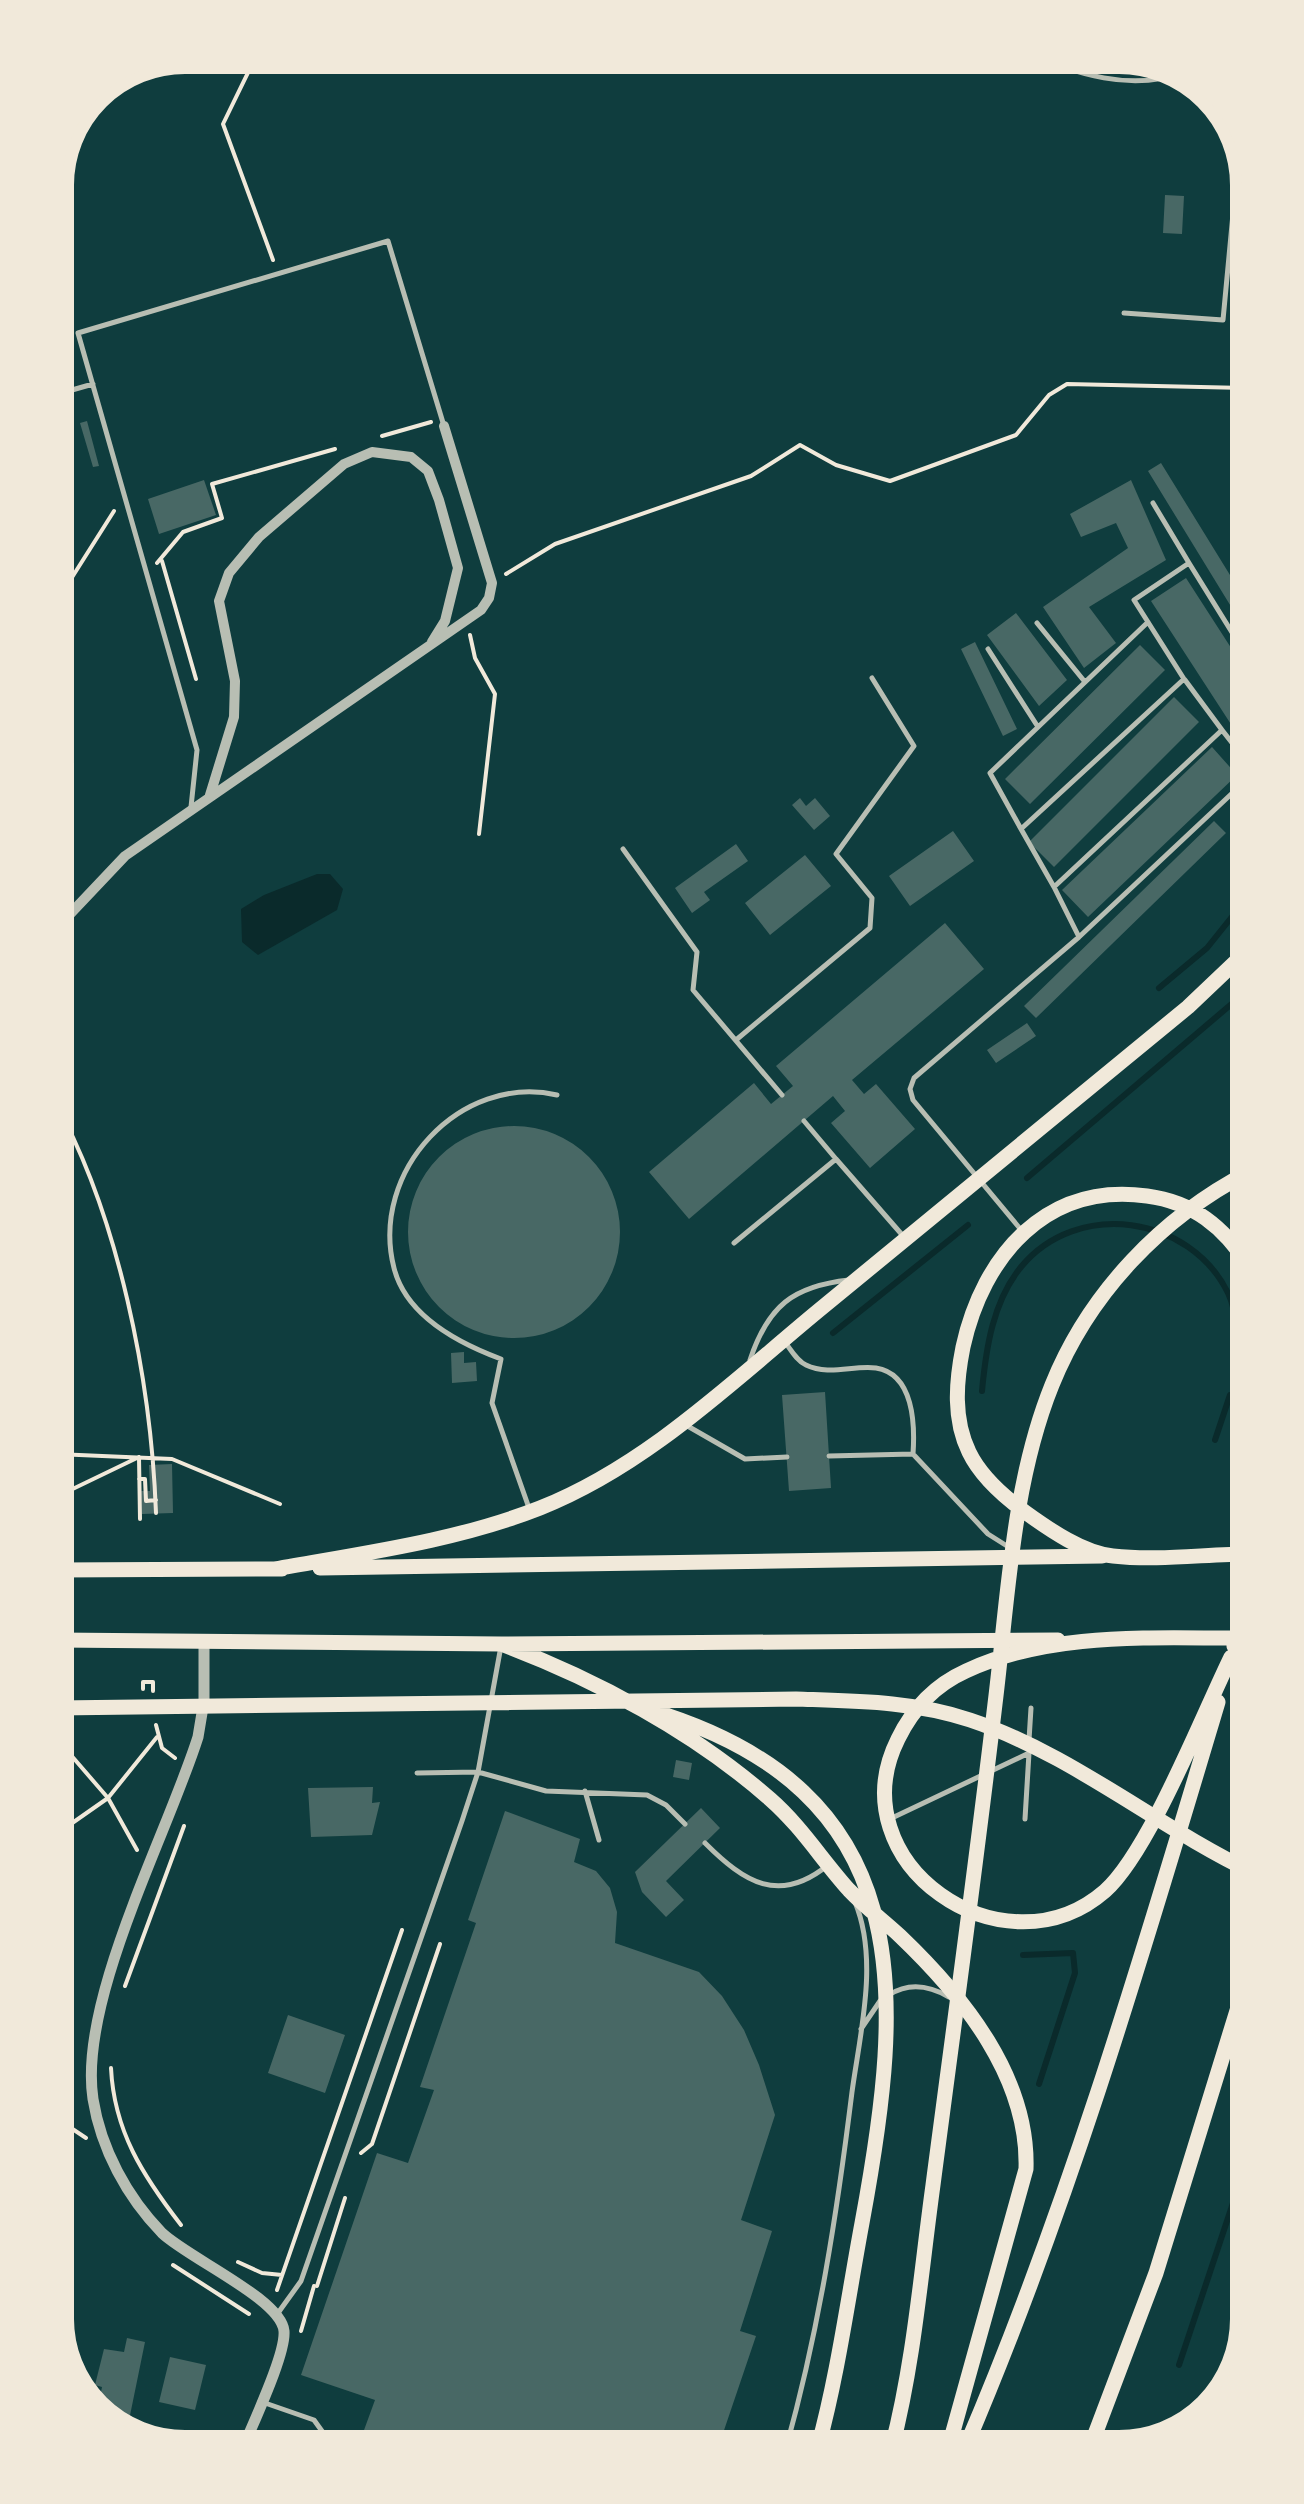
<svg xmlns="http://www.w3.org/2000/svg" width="1304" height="2504" viewBox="0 0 1304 2504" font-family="Mulish,sans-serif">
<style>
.water{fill:#0a2a2b}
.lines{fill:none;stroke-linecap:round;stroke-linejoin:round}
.stream{stroke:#0a2a2b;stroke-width:6}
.building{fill:#486865}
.path{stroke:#f1e9da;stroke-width:4}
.service{stroke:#b8beb3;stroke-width:5}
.minor{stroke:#b8beb3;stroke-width:10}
.tertiary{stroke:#b8beb3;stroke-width:11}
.primary{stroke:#f1e9da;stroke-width:15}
.trunk{stroke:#f1e9da;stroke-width:15}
.rim{fill:none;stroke:#f1e9da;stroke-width:12}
</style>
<rect width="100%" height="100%" fill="#0f3d3e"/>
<path class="water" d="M317 874H330L343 889 337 910 258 955 242 942 241 909 264 895Z"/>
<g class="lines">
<path class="stream" d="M1159 988 1207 948 1247 898
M1027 1178 1248 990
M833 1333 968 1225
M982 1391C986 1348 993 1301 1021 1267 1077 1199 1190 1215 1228 1293 1239 1316 1237 1345 1235 1370
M1215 1440 1230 1395
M1023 1955 1073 1953 1075 1973 1039 2084
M1179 2365 1253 2143"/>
</g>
<path class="building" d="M1165 195 1184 196 1182 234 1163 233Z
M87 421 99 466 93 467 80 423Z
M1161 463 1246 601V631L1148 471Z
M204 480 216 515 159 534 148 499Z
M1131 480 1166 560 1089 607 1116 643 1084 668 1043 607 1128 548 1116 523 1081 537 1070 514Z
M1186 578 1246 671 1247 725 1236 732 1151 601Z
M1016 613 1067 680 1039 706 987 635Z
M975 642 1017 729 1003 736 961 649Z
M1140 645 1165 670 1030 804 1005 779Z
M1174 697 1199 722 1054 867 1029 842Z
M1212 747 1237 775 1088 917 1062 890Z
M800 798 806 806 815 798 830 816 814 830 792 805Z
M1214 821 1226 833 1036 1018 1024 1006Z
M953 831 974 861 910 906 889 876Z
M736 844 748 861 704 892 710 900 692 913 675 888Z
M805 855 831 886 770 935 745 903Z
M945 923 984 969 852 1080 864 1094 876 1084 915 1129 870 1168 831 1123 845 1111 833 1096 689 1219 649 1172 754 1083 771 1104 793 1086 776 1066Z
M1027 1023 1036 1036 996 1063 987 1050Z
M408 1232a106 106 0 1 1 212 0a106 106 0 1 1-212 0Z
M464 1352V1363L476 1362 477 1381 452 1383 451 1353Z
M825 1392 831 1488 789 1491 782 1395Z
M172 1464 173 1513 142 1514 141 1491H150L149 1465Z
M676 1760 692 1763 689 1780 673 1777Z
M373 1787 372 1803 380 1802 372 1835 311 1837 308 1788Z
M701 1808 720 1828 666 1881 684 1900 666 1917 642 1892 635 1872Z
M505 1811 580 1839 574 1862 596 1871 610 1888 617 1912 615 1943 699 1972 722 1996 744 2030 759 2065 775 2115 741 2220 772 2231 740 2331 756 2336 718 2448 356 2452 375 2400 301 2375 377 2153 408 2163 434 2090 420 2087 476 1923 468 1920Z
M288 2015 345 2035 325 2093 268 2073Z
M127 2338 145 2342 126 2435 103 2427 96 2417 102 2387 95 2385 104 2349 124 2352Z
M170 2357 206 2365 195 2410 159 2402Z"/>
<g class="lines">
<path class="path" d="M259 50 223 124 273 260
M382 436 431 422
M162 561 196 679
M157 563 183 532 222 518 212 484 335 449
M506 574 555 544 751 476 800 445 836 465 890 481 1016 435 1049 395 1067 384 1245 388
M52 609 114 511
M470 635 475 658 495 694 479 834
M54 1100C119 1217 151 1380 156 1513
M56 1454 172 1459 280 1504
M139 1479H145L146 1501 156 1500
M56 1497 139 1457 140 1519
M143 1689V1682H153V1691
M156 1725 162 1748 175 1758
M57 1739 108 1798 137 1850
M58 1833 108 1798 157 1737
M125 1986 184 1826
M111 2068C114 2131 143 2176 181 2225
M59 2120 86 2138
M361 2153 372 2144 440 1944
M238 2262 262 2273 282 2275
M173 2265 249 2314
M317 2286 345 2198
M277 2290 402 1930
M301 2331 314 2286"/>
<path class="service" d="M1016 50C1072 71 1127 94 1185 72
M1124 313 1223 320 1241 129
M51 396 93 384
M1153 503 1189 563
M1037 623 1085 682
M988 649 1038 727
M1246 655 1189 563 1134 600 1184 679 1021 829 1054 887 1222 730 1247 762
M1185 680 1222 730
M191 807 197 750 78 333 388 241 444 426
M1021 829 990 773 1148 622
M623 849 697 952 693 990 782 1095
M1054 887 1079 937
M736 1040 870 928 872 898 836 854 914 746 872 678
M804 1121 836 1159
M1022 1231 913 1100 910 1089 914 1078 1079 937 1242 784 1247 770
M734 1243 836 1159 904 1237
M785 1342C791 1350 797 1361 806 1365 829 1376 853 1365 876 1368 914 1374 915 1425 913 1454
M750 1360C768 1306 793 1286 849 1280
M684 1424 745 1459 787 1457
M829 1456 913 1454 988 1534 1007 1546
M529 1508 492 1403 501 1359C458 1343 406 1316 394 1268 369 1171 461 1073 557 1095
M1029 1740 1031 1708
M417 1773 478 1772 546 1791 647 1795 666 1805 685 1824
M585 1791 599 1840
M894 1817 1029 1753 1025 1819
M705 1843C744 1882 779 1905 828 1865
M889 1995C909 1982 930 1986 949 1997
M861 2029 880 2001
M278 2313 301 2281 462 1821 478 1772 501 1646
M265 2403 314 2420 337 2452
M151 2445 154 2430 210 2443
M786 2448C819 2330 837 2213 852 2092 860 2033 879 1960 855 1902"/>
<path class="minor" d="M210 795 234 717 235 681 219 601 229 573 259 537 344 464 372 452 411 457 428 471 439 500 458 568 445 621 432 642
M54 931 125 856 481 610 489 598 492 583 444 426"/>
<path class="tertiary" d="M204 1642V1701L198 1737C167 1835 78 2001 93 2099 101 2149 127 2197 162 2233 188 2258 281 2299 284 2331 286 2355 251 2427 241 2453"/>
<path class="primary" d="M320 1568 1102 1556
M275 1569C364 1553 456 1541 540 1508 646 1466 732 1382 818 1311 942 1210 1065 1108 1188 1007L1248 950
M56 1570 282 1569
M57 1640 501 1644 1058 1640
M501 1644C595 1679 694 1732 770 1799 801 1826 822 1860 849 1890 865 1907 884 1921 900 1936 964 1997 1029 2078 1026 2169L949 2446
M57 1708 796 1699C854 1701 914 1701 970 1720 1072 1754 1156 1826 1252 1872
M650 1710C920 1791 905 1991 862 2223 848 2298 838 2374 818 2447"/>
<path class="trunk" d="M1249 1266C1224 1227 1193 1202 1147 1196 1046 1182 983 1256 963 1347 956 1382 953 1419 969 1452 981 1477 1003 1496 1025 1512 1050 1530 1083 1553 1113 1556 1158 1561 1206 1554 1250 1554
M1234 1646 1251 1581
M1231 1657C1203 1714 1149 1852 1105 1891 1004 1979 836 1863 898 1739 913 1708 935 1685 966 1671 1053 1630 1158 1639 1251 1638
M1178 2438 1243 2357
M1091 2445 1156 2273 1252 1962
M966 2446C1069 2205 1143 1953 1218 1702
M892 2447C914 2362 921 2272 933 2185 954 2025 976 1865 995 1704 1008 1599 1012 1484 1052 1385 1089 1293 1162 1217 1249 1172"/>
</g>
<path d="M0 0H1304V2504H0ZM185 68H1119A117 117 0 0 1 1236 185V2319A117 117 0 0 1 1119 2436H185A117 117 0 0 1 68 2319V185A117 117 0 0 1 185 68Z" fill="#f1e9da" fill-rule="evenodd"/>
<path class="rim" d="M185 68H1119A117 117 0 0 1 1236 185V2319A117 117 0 0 1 1119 2436H185A117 117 0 0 1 68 2319V185A117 117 0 0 1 185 68Z"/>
</svg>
